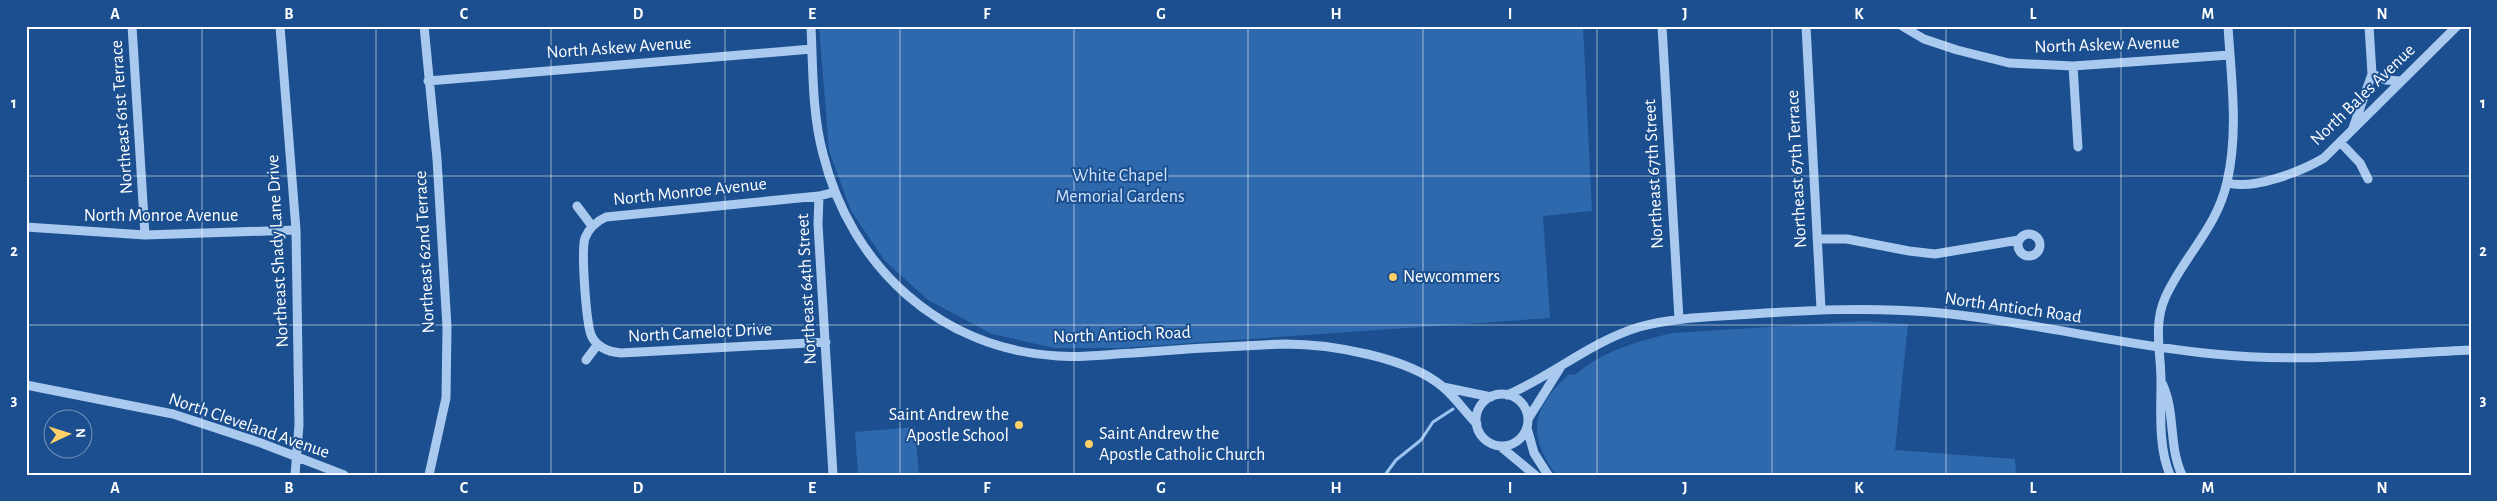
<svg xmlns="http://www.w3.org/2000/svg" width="2497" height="501" viewBox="0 0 2497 501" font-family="'Alegreya Sans',sans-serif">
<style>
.green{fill:#2e69ad}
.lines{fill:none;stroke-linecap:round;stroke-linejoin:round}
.stream{stroke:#9cc4f0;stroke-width:3}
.minor{stroke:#a9c9ee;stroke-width:9}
.grid{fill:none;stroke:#fff;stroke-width:1;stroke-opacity:0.55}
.poi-dot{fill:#ffd166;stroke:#1b4f8f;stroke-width:2}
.labels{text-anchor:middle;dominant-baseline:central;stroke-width:4;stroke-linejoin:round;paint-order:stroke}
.street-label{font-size:18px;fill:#fff;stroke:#1b4f8f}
.park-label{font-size:18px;fill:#cfe3fa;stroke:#1b4f8f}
.poi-label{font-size:18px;fill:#fff;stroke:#1b4f8f;text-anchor:start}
.neatline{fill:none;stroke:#fff;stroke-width:2}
.grid-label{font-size:16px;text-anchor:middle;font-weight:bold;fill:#fff}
</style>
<rect width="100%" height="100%" fill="#1b4f8f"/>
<path class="green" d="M819 26H1583L1592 211 1543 216 1550 318 1120 348H1054L992 334 928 300 885 261 851 211 829 151Z
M1863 321 1908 324 1895 450 2015 459 2016 475H1556C1526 433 1532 409 1569 374L1575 375C1602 351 1638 341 1673 333Z
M915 427 919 475H858L855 432Z"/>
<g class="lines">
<path class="stream" d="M1385 475 1396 460 1421 440 1433 422 1453 409"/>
<path class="minor" d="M132 26 145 235
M280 26 296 230 299 425 295 475
M424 26 437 159 447 327 446 398 429 475
M811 26C813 69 812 113 823 154 851 267 940 349 1058 356 1083 358 1109 354 1134 353 1184 349 1235 346 1285 344 1330 344 1408 357 1443 387 1456 398 1465 412 1477 424
M1662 26 1679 319
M1806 26 1821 309
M1902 26 1924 39 1957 50 2009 63 2073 66 2230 55
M2073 66 2078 147
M2372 74 2386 80 2401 81
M428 81 812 49
M2353 128 2372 74 2369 26
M2340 142 2360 163 2368 179
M2227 183C2254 190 2300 172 2324 158L2457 26
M819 196 606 217C597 221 589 228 585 238 581 250 586 326 592 337 598 348 609 352 621 353L826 342
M577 206 592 226
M26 227 145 235 296 230
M2018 245a11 11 0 1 1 22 0a11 11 0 1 1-22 0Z
M1817 239H1847L1909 251 1935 254 2019 240
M586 360 598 344
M2162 383C2176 412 2168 445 2182 475
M26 385 173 414 261 443 344 475
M1443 387 1491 397
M1476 420a26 26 0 1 1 52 0a26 26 0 1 1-52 0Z
M1507 395C1552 376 1590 342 1639 327 1675 317 1714 317 1751 314 1811 310 1870 307 1929 312 2025 320 2118 345 2214 354 2299 363 2385 354 2471 350
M1528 419 1560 368
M1527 428 1534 453 1548 475
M1500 446 1535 475
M833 475 818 224 819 196 835 192
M2170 475C2158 447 2161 411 2161 381 2161 353 2153 325 2165 298 2183 257 2217 228 2227 182 2239 131 2231 77 2228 26"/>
</g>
<path class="grid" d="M202 26V475M376 26V475M551 26V475M725 26V475M900 26V475M1074 26V475M1248 26V475M1423 26V475M1597 26V475M1772 26V475M1946 26V475M2121 26V475M2295 26V475M26 176H2471M26 325H2471"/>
<g class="poi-dot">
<circle cx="1393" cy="277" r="5"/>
<circle cx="1019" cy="425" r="5"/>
<circle cx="1089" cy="444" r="5"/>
</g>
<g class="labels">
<g class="street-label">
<text transform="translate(2107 45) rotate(-2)">North Askew Avenue</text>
<text transform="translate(619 48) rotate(-4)">North Askew Avenue</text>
<text transform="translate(2363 95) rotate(-44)">North Bales Avenue</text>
<text transform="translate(122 117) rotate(-94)">Northeast 61st Terrace</text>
<text transform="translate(1797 169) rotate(-93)">Northeast 67th Terrace</text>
<text transform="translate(1654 174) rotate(-93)">Northeast 67th Street</text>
<text transform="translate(690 192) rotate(-6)">North Monroe Avenue</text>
<text x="161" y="216">North Monroe Avenue</text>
<text transform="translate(278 251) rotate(-93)">Northeast Shady Lane Drive</text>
<text transform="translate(425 252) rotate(-93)">Northeast 62nd Terrace</text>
<text transform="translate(807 289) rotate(-93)">Northeast 64th Street</text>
<text transform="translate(2013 308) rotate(8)">North Antioch Road</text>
<text transform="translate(700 333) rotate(-3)">North Camelot Drive</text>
<text transform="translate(1122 335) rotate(-2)">North Antioch Road</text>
<text transform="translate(249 426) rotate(19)">North Cleveland Avenue</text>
</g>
<g class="park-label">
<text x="1120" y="176">White Chapel<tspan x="1120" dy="21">Memorial Gardens</tspan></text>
</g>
<g class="poi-label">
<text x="1403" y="277">Newcommers</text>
<text x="1009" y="415" text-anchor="end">Saint Andrew the<tspan x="1009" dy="21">Apostle School</tspan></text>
<text x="1099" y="434">Saint Andrew the<tspan x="1099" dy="21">Apostle Catholic Church</tspan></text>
</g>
</g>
<rect width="2497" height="501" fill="none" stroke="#1b4f8f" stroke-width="55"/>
<g transform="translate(68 434) rotate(86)"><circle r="24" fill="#1b4f8f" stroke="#7695bc"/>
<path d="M0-4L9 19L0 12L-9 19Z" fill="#ffd166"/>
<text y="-8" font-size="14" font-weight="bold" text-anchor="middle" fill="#ffffff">N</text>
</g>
<rect x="28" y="28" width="2442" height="446" class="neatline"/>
<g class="grid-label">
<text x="115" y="19">A</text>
<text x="289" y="19">B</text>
<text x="464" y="19">C</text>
<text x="638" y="19">D</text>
<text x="812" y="19">E</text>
<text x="987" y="19">F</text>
<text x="1161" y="19">G</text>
<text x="1336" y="19">H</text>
<text x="1510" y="19">I</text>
<text x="1685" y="19">J</text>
<text x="1859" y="19">K</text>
<text x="2033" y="19">L</text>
<text x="2208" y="19">M</text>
<text x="2382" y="19">N</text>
<text x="14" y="108">1</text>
<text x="2483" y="108">1</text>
<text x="14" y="256">2</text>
<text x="2483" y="256">2</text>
<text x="14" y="405">3</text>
<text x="2483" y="405">3</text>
<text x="115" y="493">A</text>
<text x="289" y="493">B</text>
<text x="464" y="493">C</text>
<text x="638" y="493">D</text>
<text x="812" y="493">E</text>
<text x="987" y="493">F</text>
<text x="1161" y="493">G</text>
<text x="1336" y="493">H</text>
<text x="1510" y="493">I</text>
<text x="1685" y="493">J</text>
<text x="1859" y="493">K</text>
<text x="2033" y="493">L</text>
<text x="2208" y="493">M</text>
<text x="2382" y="493">N</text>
</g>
</svg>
